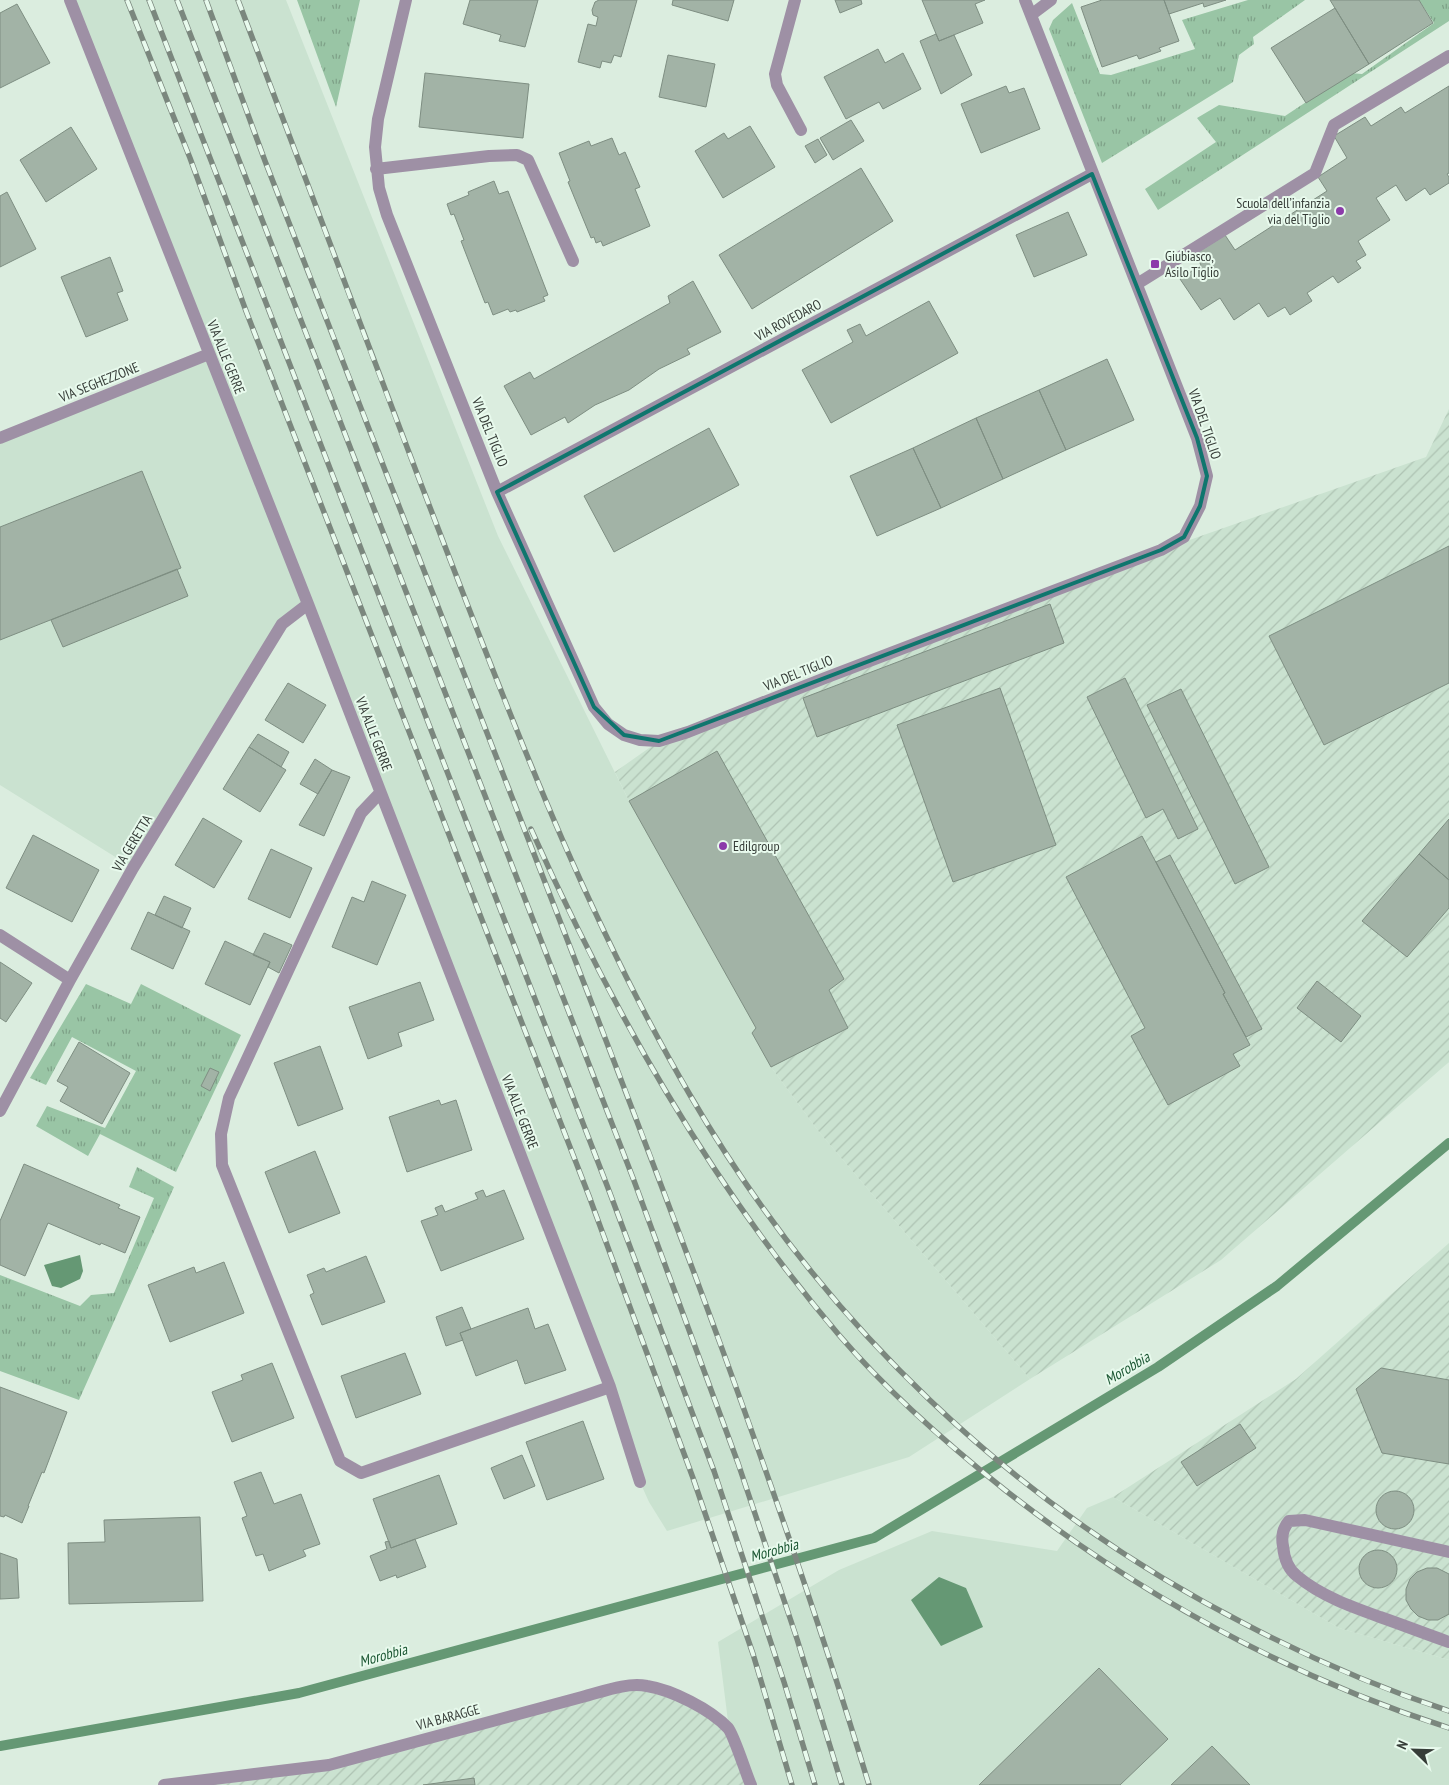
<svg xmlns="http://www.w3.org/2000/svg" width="1449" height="1785" viewBox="0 0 1449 1785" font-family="'PT Sans Narrow',sans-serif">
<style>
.built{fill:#cae2d0}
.industrial{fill:url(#industrial-furrows)}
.grass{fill:url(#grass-tufts)}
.water{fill:#659874}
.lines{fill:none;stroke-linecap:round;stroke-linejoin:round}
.stream{stroke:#659874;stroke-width:10}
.building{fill:#a2b3a6;stroke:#7e8e82}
.minor{stroke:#9e90a5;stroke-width:12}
.rail-casing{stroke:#7b877e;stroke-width:5.5}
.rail{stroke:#e8faed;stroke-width:4;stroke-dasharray:11;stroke-linecap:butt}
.marked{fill:none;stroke:#0f766e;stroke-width:4;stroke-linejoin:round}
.poi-dot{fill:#8c3baa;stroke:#e8faed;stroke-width:2}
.labels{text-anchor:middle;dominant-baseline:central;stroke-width:4;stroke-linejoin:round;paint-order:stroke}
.poi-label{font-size:14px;fill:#363d38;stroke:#e8faed;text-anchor:start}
.street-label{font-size:14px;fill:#363d38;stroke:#e8faed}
.water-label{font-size:15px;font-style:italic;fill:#1c5733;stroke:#e8faed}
</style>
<defs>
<pattern id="industrial-furrows" width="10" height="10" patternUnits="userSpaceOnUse" patternTransform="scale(1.25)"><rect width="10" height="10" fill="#cae2d0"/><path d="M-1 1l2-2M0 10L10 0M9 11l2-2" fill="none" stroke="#aec3b3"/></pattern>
<pattern id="grass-tufts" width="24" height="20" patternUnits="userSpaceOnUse" patternTransform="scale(1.25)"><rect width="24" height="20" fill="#99c5a5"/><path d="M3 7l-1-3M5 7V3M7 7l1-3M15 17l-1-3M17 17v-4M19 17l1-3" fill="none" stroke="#7ea187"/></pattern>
</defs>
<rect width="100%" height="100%" fill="#dbeddf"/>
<path class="built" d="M70 0H286L498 536 629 801 756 1028 771 1067 819 1132 1030 1379 909 1457 667 1531 649 1502 640 1482 308 604 282 624 133 868 0 785V438L209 354Z
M1113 1497 1339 1628 1449 1660V1785H751L729 1729 718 1642 839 1570 932 1531 1057 1551 1087 1508Z"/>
<path class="industrial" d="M1449 409V1062L1221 1260 1030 1379 819 1132 771 1067 752 1033 756 1028 629 801 615 772 659 741 1161 550 1426 457Z
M1449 1243V1660L1339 1628 1113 1497 1296 1379Z
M624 1687 681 1697 729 1729 751 1785H164L329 1765Z"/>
<path class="grass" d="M297 0H360L336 107Z
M1248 0H1305L1253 37 1254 44 1239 55 1233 82 1102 163 1049 29 1053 20 1072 3 1100 74 1111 75 1195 49 1182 20Z
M1419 0H1449V21L1158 210 1145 189 1216 142 1197 118 1219 105 1285 116 1350 73 1362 74 1434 23Z
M86 984 131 1004 141 984 241 1035 176 1172 100 1134 88 1156 36 1126 47 1106 105 1128 136 1071 72 1037 46 1085 30 1078Z
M137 1167 174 1187 79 1400 0 1371V1275L80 1306 91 1295 114 1293 154 1198 129 1187Z"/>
<path class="water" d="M80 1255 83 1271 80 1279 61 1288 52 1286 44 1265Z
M939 1577 966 1588 983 1627 941 1646 911 1600Z"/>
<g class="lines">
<path class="stream" d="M0 1746 299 1693 874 1538 1158 1367 1277 1286 1449 1143"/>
</g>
<path class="building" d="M470 0H538L525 47 499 41 501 35 463 24Z
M599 0H637L621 57 614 55 611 63 602 61 600 68 578 62 588 24 596 26 598 17 593 15 592 10 595 2Z
M673 0H734L728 21 672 5Z
M835 0H861L862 4 840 13Z
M922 0H985L975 4 983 23 939 41Z
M1102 0H1164L1179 41 1159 48 1161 51 1139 59 1137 55 1102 67 1081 7Z
M1164 0H1226L1204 7 1203 3 1169 14Z
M1330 0H1419L1433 23 1369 64Z
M17 4 50 63 0 88V13Z
M1335 8 1369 64 1306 103 1271 48Z
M936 34 939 41 954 35 972 75 941 94 920 41Z
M878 49 885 63 903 53 921 89 883 109 879 102 846 119 824 77Z
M668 55 715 64 706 107 659 97Z
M425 73 529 84 523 138 419 127Z
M1006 86 1009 93 1024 88 1040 129 981 153 961 104Z
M1449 86V173L1447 174 1449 177V183L1430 195 1425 188 1406 201 1396 185 1376 198 1390 220 1358 241 1366 255 1356 261 1361 268 1338 283 1333 276 1307 293 1312 301 1290 315 1285 307 1268 317 1259 303 1234 320 1220 298 1201 310 1180 279 1201 265 1195 254 1225 235 1235 250 1327 191 1318 177 1347 158 1334 136 1365 117 1371 126 1401 107 1405 113Z
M851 120 864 141 833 160 820 138Z
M750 126 775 167 723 198 695 151 724 133 728 139Z
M71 127 97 169 46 202 20 160Z
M612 138 619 155 625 152 640 187 635 189 650 226 603 246 601 241 596 243 594 237 591 238 568 182 570 181 559 153 589 141 591 146Z
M818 139 827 155 815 163 805 146Z
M861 168 893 221 752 309 719 255Z
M494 181 499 194 508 191 548 295 543 297 545 301 517 312 516 310 510 312 508 309 493 315 488 302 485 303 461 241 464 240 454 214 451 215 447 204 469 195 468 192Z
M7 192 36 249 0 267V196Z
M1068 212 1087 255 1034 277 1016 235Z
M110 257 123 291 117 293 128 320 86 337 61 277Z
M693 281 721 332 687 349 690 354 659 369 629 390 595 405 568 423 565 417 531 435 504 386 530 372 534 379 670 303 668 296Z
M929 301 958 353 831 423 802 370 853 342 847 330 860 324 866 336Z
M1107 359 1134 420 1066 450 1039 390Z
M1039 390 1066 450 1003 479 976 418Z
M976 418 1003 479 941 508 913 448Z
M709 428 739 485 614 552 584 496Z
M913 448 941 508 877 536 850 476Z
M142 471 181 568 0 640V527Z
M1449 546V683L1324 745 1269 636Z
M177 569 188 596 63 647 51 620Z
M1050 604 1064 643 817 737 803 698Z
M1125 678 1198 829 1178 839 1163 809 1146 818 1087 697Z
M288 683 326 705 303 743 265 720Z
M1000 688 1056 845 953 882 897 725Z
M1181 689 1269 867 1235 884 1147 705Z
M258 734 289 752 281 767 249 747Z
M249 747 286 770 260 812 223 789Z
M717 751 844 979 829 990 848 1028 771 1067 752 1033 756 1028 629 801Z
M315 759 332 770 318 794 300 784Z
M332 770 350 777 324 836 299 825Z
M203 818 242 841 214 888 175 865Z
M1449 819V880L1419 854Z
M33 835 99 870 72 922 6 888Z
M1142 836 1225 993 1223 994 1250 1045 1233 1054 1240 1066 1168 1105 1131 1036 1145 1028 1066 877Z
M271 849 312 868 290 918 248 899Z
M1419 854 1449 880V908L1407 957 1362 921Z
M1170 855 1262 1029 1246 1037 1223 994 1225 993 1156 862Z
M372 881 406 895 377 965 332 947 352 897 364 902Z
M164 896 191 908 182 928 155 915Z
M148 912 190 931 173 969 131 949Z
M264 933 292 945 279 973 268 967 270 962 253 955Z
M225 941 270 962 250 1005 205 984Z
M0 962 32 983 6 1022 0 1018Z
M1317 981 1361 1016 1341 1042 1297 1008Z
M420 982 434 1020 398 1033 402 1046 368 1059 349 1007Z
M79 1042 130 1073 102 1124 60 1101 68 1087 57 1081Z
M320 1046 343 1109 298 1126 274 1063Z
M210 1068 219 1072 210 1091 201 1086Z
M439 1100 441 1105 456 1100 472 1150 407 1172 389 1117Z
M315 1151 340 1213 289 1233 265 1172Z
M24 1164 120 1205 118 1208 140 1217 125 1253 101 1243 100 1245 48 1223 25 1276 0 1265V1221Z
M483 1190 486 1197 504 1190 524 1239 441 1271 421 1221 438 1215 435 1208 442 1205 445 1212 478 1199 475 1193Z
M366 1256 385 1302 322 1325 310 1295 314 1293 307 1275 324 1268 326 1272Z
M224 1262 244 1313 170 1342 148 1285 194 1267 196 1273Z
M462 1307 471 1329 460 1333 463 1340 446 1346 436 1317Z
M528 1308 535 1329 548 1324 566 1370 525 1384 517 1360 476 1376 460 1333Z
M405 1353 421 1394 356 1418 341 1376Z
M272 1363 294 1418 232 1442 212 1392 243 1380 241 1375Z
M1381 1368 1449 1380V1464L1382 1453 1356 1389Z
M0 1387 67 1412 44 1473 42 1472 28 1506H29L22 1523 5 1515 4 1517 0 1516Z
M583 1421 604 1479 547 1500 526 1442Z
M1240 1424 1256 1448 1197 1486 1181 1462Z
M522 1455 535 1486 504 1499 491 1468Z
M261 1472 274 1504 301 1494 320 1544 303 1550 306 1556 269 1571 263 1554 256 1556 242 1518 247 1516 234 1482Z
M439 1475 457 1524 391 1548 373 1499Z
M1376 1510a19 19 0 1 1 38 0a19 19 0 1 1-38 0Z
M200 1517 203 1601 69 1604 68 1543 105 1542 104 1520Z
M415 1539 426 1567 397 1578 396 1575 380 1581 370 1556 387 1549 385 1542 389 1541 391 1548Z
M1359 1569a19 19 0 1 1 38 0a19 19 0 1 1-38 0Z
M0 1553 17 1559 19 1598 0 1599Z
M1427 1568H1437L1449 1574V1614L1438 1620H1428L1418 1616 1411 1609 1406 1600V1589L1410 1579 1417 1572Z
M1099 1668 1168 1739 1120 1785H979Z
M1212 1746 1250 1785H1171Z
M474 1778 475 1785H423Z"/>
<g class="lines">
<path class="minor" d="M70 0 308 604 610 1387 640 1482
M406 0 378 119 375 147 379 188 387 215 497 492 594 707 608 724 624 735 640 740 659 741 688 732 825 678 1161 550 1184 537 1200 506 1207 476 1197 438 1025 0
M795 0 775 74 777 85 801 130
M1031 15 1051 0
M376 169 489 156 517 155 528 160 573 261
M1137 284 1315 173 1334 125 1449 56
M0 438 209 354
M497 492 1092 174
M380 793 361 813 229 1098 221 1134 222 1165 340 1461 361 1473 610 1387
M0 935 70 980
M0 1111 70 980 133 868 282 624 308 604
M1449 1552 1305 1520 1289 1521C1283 1528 1281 1536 1283 1546 1284 1557 1288 1569 1297 1576 1321 1596 1352 1607 1380 1617 1403 1625 1426 1634 1449 1642
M164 1785 329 1765 582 1697C602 1692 626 1682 647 1686 672 1690 710 1709 728 1728 734 1735 746 1774 751 1785"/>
<g class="rail-casing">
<path id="rail" d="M127 0 190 158 246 311 589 1196 693 1478 753 1654 792 1785
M149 0 608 1188 714 1471 784 1682 815 1785
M177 0 633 1178 738 1463 797 1639 842 1785
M206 0 265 161C362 410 458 659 555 908 667 1198 779 1488 869 1785
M238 0C311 192 382 384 456 575 524 752 594 931 690 1095 822 1323 1013 1505 1247 1625 1312 1659 1379 1688 1449 1711
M531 829C612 1010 710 1184 839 1335 888 1392 946 1443 1005 1490 1138 1594 1288 1676 1449 1728"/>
</g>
<use href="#rail" class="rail"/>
</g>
<path class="marked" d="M1092 174 1197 438 1207 476 1200 506 1184 537 1161 550 659 741 624 735 594 707 497 492Z"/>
<g class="poi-dot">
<circle cx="1340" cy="211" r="5"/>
<rect x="1150" y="259" width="10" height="10" rx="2.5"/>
<circle cx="723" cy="846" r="5"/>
</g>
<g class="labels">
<g class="poi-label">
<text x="1330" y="203" text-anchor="end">Scuola dell’infanzia<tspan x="1330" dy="16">via del Tiglio</tspan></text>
<text x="1165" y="256">Giubiasco,<tspan x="1165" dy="16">Asilo Tiglio</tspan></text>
<text x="733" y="846">Edilgroup</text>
</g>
<g class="street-label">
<text transform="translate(788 320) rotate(-28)">VIA ROVEDARO</text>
<text transform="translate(226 357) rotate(68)">VIA ALLE GERRE</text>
<text transform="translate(99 382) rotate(-22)">VIA SEGHEZZONE</text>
<text transform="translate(1205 424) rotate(71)">VIA DEL TIGLIO</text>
<text transform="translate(490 432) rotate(68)">VIA DEL TIGLIO</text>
<text transform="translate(798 673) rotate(-22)">VIA DEL TIGLIO</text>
<text transform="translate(374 734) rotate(69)">VIA ALLE GERRE</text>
<text transform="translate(132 843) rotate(-59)">VIA GERETTA</text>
<text transform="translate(520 1112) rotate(69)">VIA ALLE GERRE</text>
<text transform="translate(448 1717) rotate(-15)">VIA BARAGGE</text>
</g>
<g class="water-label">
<text transform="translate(1127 1368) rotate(-31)">Morobbia</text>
<text transform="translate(774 1550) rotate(-15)">Morobbia</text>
<text transform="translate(383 1655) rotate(-15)">Morobbia</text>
</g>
</g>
<g transform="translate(1414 1750) rotate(293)" stroke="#e8faed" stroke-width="4" paint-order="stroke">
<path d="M0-4L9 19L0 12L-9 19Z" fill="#363d38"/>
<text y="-8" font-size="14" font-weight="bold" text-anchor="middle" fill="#363d38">N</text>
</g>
</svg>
